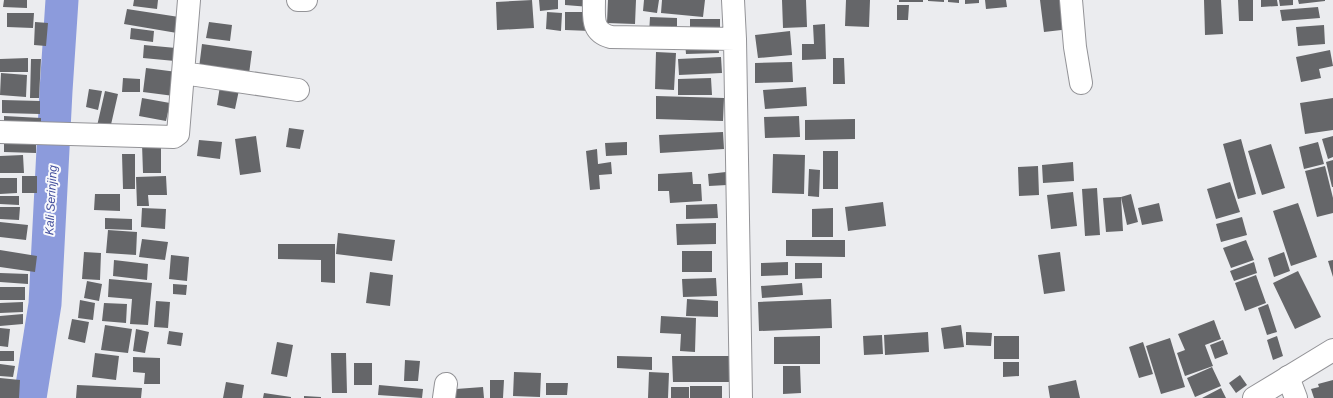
<svg xmlns="http://www.w3.org/2000/svg" width="1333" height="398" viewBox="0 0 1333 398" font-family="Helvetica,sans-serif">
<style>
.lines{fill:none;stroke-linecap:round;stroke-linejoin:round}
.river{stroke:#8c9bdc;stroke-width:33}
.building{fill:#656669}
.minor-casing{stroke:#939397;stroke-width:24}
.major-casing{stroke:#939397;stroke-width:24}
.minor{stroke:#fff;stroke-width:22}
.major{stroke:#fff;stroke-width:22}
.labels{text-anchor:middle;dominant-baseline:central;stroke-width:4;stroke-linejoin:round;paint-order:stroke}
.water-label{font-size:12px;font-style:italic;fill:#424e9c;stroke:#f8f9fc}
</style>
<rect width="100%" height="100%" fill="#ebecef"/>
<g class="lines">
<path class="river" d="M30 398 45 304 56 91 62 0"/>
</g>
<path class="building" d="M4 0H27V8L3 7Z
M134 0H158L157 9 133 6Z
M532 0 534 28 497 30 496 2Z
M539 0H558V9L540 11Z
M565 0H590V7L565 5Z
M608 0H636L635 24 607 23Z
M644 0H659L657 13 643 11Z
M662 0H705L703 17 661 13Z
M782 0H806L807 27 783 28Z
M846 0H870L869 27 845 26Z
M899 0H923V2H899Z
M928 0H944V2L928 1Z
M948 0H959V3L948 2Z
M965 0H979V3L965 4Z
M985 0H1006L1007 7 986 9Z
M1040 0H1066L1070 29 1044 32Z
M1204 0H1221L1223 34 1205 35Z
M1238 0H1253V21H1239Z
M1261 0H1277L1278 6 1261 7Z
M1279 0H1293V5L1280 6Z
M1298 0H1325V1L1299 4Z
M897 5H909L908 20H897Z
M1318 7 1320 18 1282 21 1280 10Z
M127 9 179 17 177 33 124 24Z
M547 12 562 13 561 31 546 29Z
M565 12H591V31L565 30Z
M7 13H34L33 28 7 27Z
M650 17 677 18V35L649 34Z
M690 19H720V32H690Z
M35 22 48 23 46 46 34 45Z
M209 22 232 25 230 41 206 38Z
M825 24 826 59 802 60V44H814L813 25Z
M1324 25 1325 44 1298 46 1296 27Z
M131 28 154 31 153 42 130 39Z
M790 31 792 55 758 58 755 35Z
M718 41 719 53 686 54 685 42Z
M202 44 252 51 249 74 199 68Z
M144 45 176 48 175 61 143 58Z
M1330 50 1333 66 1319 69 1321 78 1301 82 1296 57Z
M656 52 676 53 674 90 655 89Z
M721 57 722 73 679 75 678 59Z
M28 58V72H0V59Z
M833 58H844L845 84H833Z
M31 59H41L39 98H30Z
M792 62 793 82 755 83V63Z
M146 68 177 72 174 96 143 92Z
M1 73 27 75 26 97 0 95Z
M123 78 140 79V92H122Z
M711 78 712 95H678V79Z
M220 86 239 90 235 109 217 105Z
M806 87 807 106 765 109 763 90Z
M89 89 102 91 98 110 86 107Z
M105 91 118 94 110 129 97 126Z
M656 96 724 98 723 121 656 119Z
M142 98 170 103 166 121 139 116Z
M1333 98V130L1305 134 1300 103Z
M2 100 40 101V114L2 113Z
M4 116 41 118V132L4 131Z
M799 116 800 137 765 138 764 117Z
M855 119V139L805 140V120Z
M289 128 304 130 300 149 286 147Z
M723 132 724 149 660 153 659 135Z
M4 135H36V153L4 152Z
M256 136 261 172 240 175 235 139Z
M1333 136V157L1328 159 1322 139Z
M1241 139 1256 194 1238 199 1223 144Z
M199 140 222 142 220 159 197 156Z
M627 142V155L606 156 605 143Z
M1318 142 1324 164 1304 169 1299 147Z
M142 144H161V173H143Z
M1271 144 1285 188 1262 195 1248 151Z
M597 149 598 164 611 162 612 174 599 175 600 189 590 190 586 151Z
M823 151H838V189H823Z
M122 154H135V189H123Z
M773 154 805 155 804 194 772 193Z
M23 155 24 173H0V156Z
M1333 160V187H1332L1326 162Z
M1073 162 1074 181 1043 183 1042 165Z
M1038 166 1039 195 1019 196 1018 167Z
M1325 166 1333 198V213L1317 217 1305 171Z
M809 169 820 170 819 197 808 196Z
M692 172 693 184H701L702 201 670 203 669 191H658V174Z
M726 172 727 185 709 186 708 174Z
M22 176H37V193H22Z
M166 176 167 195H148L149 206H137L136 177Z
M0 178H17V193L0 194Z
M1230 182 1240 212 1216 219 1207 189Z
M1097 188 1100 235 1085 236 1082 189Z
M1073 192 1077 226 1051 229 1047 195Z
M95 194H120V211L94 210Z
M1131 194 1138 222 1127 225 1121 197Z
M0 196H19V205L0 204Z
M1121 197 1123 231 1106 232 1103 198Z
M883 202 886 226 848 231 845 207Z
M1159 203 1163 221 1142 225 1138 208Z
M1298 203 1317 257 1291 266 1273 211Z
M717 204 718 218 686 219V205Z
M0 207H20L19 220 0 219Z
M142 208 166 209 165 229 141 227Z
M833 208V237H812V209Z
M1242 217 1247 235 1221 242 1216 224Z
M105 218 132 219V230L105 229Z
M0 222 28 225 26 240 0 237Z
M716 223V244L677 245 676 224Z
M108 230 137 232 136 255 106 253Z
M338 233 395 240 392 261 336 254Z
M142 239 168 242 165 260 139 257Z
M786 240H845V257L786 256Z
M1246 240 1254 260 1231 268 1223 248Z
M278 244H335V283L321 282V260L278 259Z
M0 250 37 256 35 272 0 267Z
M682 251H712V272H682Z
M84 252 101 253 100 280 82 279Z
M1060 252 1065 291 1044 294 1038 255Z
M1284 252 1290 271 1274 277 1268 258Z
M171 255 189 257 187 281 169 279Z
M114 260 148 264 147 280 113 276Z
M1333 260V277L1328 261Z
M788 262V275L761 276V263Z
M1254 262 1257 273 1234 281 1230 271Z
M795 263H822V278L795 279Z
M1298 271 1321 317 1295 329 1273 283Z
M370 272 393 275 390 306 366 303Z
M0 273 28 274V284L0 282Z
M1256 275 1266 303 1245 311 1235 283Z
M716 278 717 296 683 297 682 279Z
M109 279 152 283 148 325 130 324 132 299 108 297Z
M87 281 102 284 99 301 84 298Z
M802 283 803 295 762 298 761 286Z
M173 284 187 285 186 295 173 294Z
M0 287H25V300H0Z
M687 299 718 301V317L686 316Z
M831 299 832 328 759 331 758 302Z
M80 300 95 303 93 320 78 318Z
M156 301 170 302 168 328 154 327Z
M23 302V312L0 313V303Z
M104 303 127 304 126 323 102 321Z
M1268 304 1277 332 1267 335 1258 308Z
M23 314V324L0 326V316Z
M661 316 696 318 695 352 680 351 681 334 660 333Z
M72 319 89 322 85 343 68 339Z
M1214 320 1221 339 1205 345 1213 366 1185 376 1177 353 1185 350 1178 334Z
M105 325 132 329 128 353 101 350Z
M961 325 964 347 944 349 941 328Z
M0 328 10 329 8 347 0 346Z
M136 329 149 332 145 353 133 351Z
M169 331 183 333 181 346 167 344Z
M928 332 929 352 885 355 884 335Z
M966 332 992 333 991 346 966 345Z
M882 335 883 354 864 355 863 336Z
M820 336V364H774V337Z
M994 336H1019V359H994Z
M1277 336 1283 356 1273 360 1267 340Z
M1170 338 1185 387 1161 394 1146 346Z
M1223 340 1228 354 1215 359 1210 345Z
M277 342 293 345 287 377 271 374Z
M1143 342 1153 374 1139 378 1129 347Z
M0 351H14V361H0Z
M95 353 119 356 116 380 92 377Z
M331 353H346L347 393H332Z
M617 356 652 357V370L617 368Z
M672 356H729V382H673Z
M133 357 160 358V384H144L145 373 133 372Z
M405 360 420 361 418 381H404Z
M1003 362H1019V376L1003 377Z
M354 363H372V385H354Z
M0 364 15 366 13 377 0 376Z
M783 366H800L801 393 783 394Z
M1212 367 1221 386 1195 397 1187 378Z
M514 372 541 373 540 397 513 396Z
M649 372 669 373 668 398H648Z
M1240 375 1247 385 1236 393 1229 383Z
M0 378 20 380 19 398H0Z
M490 380H504L503 398H490Z
M1076 380 1080 398H1050L1048 386Z
M1333 380V398H1314L1311 389 1319 387 1318 384Z
M226 382 244 385 242 398H223Z
M546 383H568L567 395H546Z
M77 385 142 388 141 398H76Z
M379 385 423 389 422 398 378 395Z
M690 386H722V398H690Z
M483 387 484 398H456V389Z
M671 387H689V398H671Z
M1221 388 1226 398H1202Z
M264 393 291 397V398H263Z
M304 396 321 397V398H304Z"/>
<g class="lines">
<g class="minor-casing">
<path id="minor" d="M298 0H306
M594 0C594 17 591 32 611 37L735 39
M733 0 735 39 741 398
M1071 0 1075 47 1081 83
M183 73 298 90
M0 132 174 137 178 134 189 0
M1288 377 1296 398
M444 398 446 384"/>
</g>
<g class="major-casing">
<path id="major" d="M1254 398 1333 350"/>
</g>
<use href="#minor" class="minor"/>
<use href="#major" class="major"/>
</g>
<g class="labels">
<g class="water-label">
<text transform="translate(51 200) rotate(-87)">Kali Serinjing</text>
</g>
</g>
</svg>
